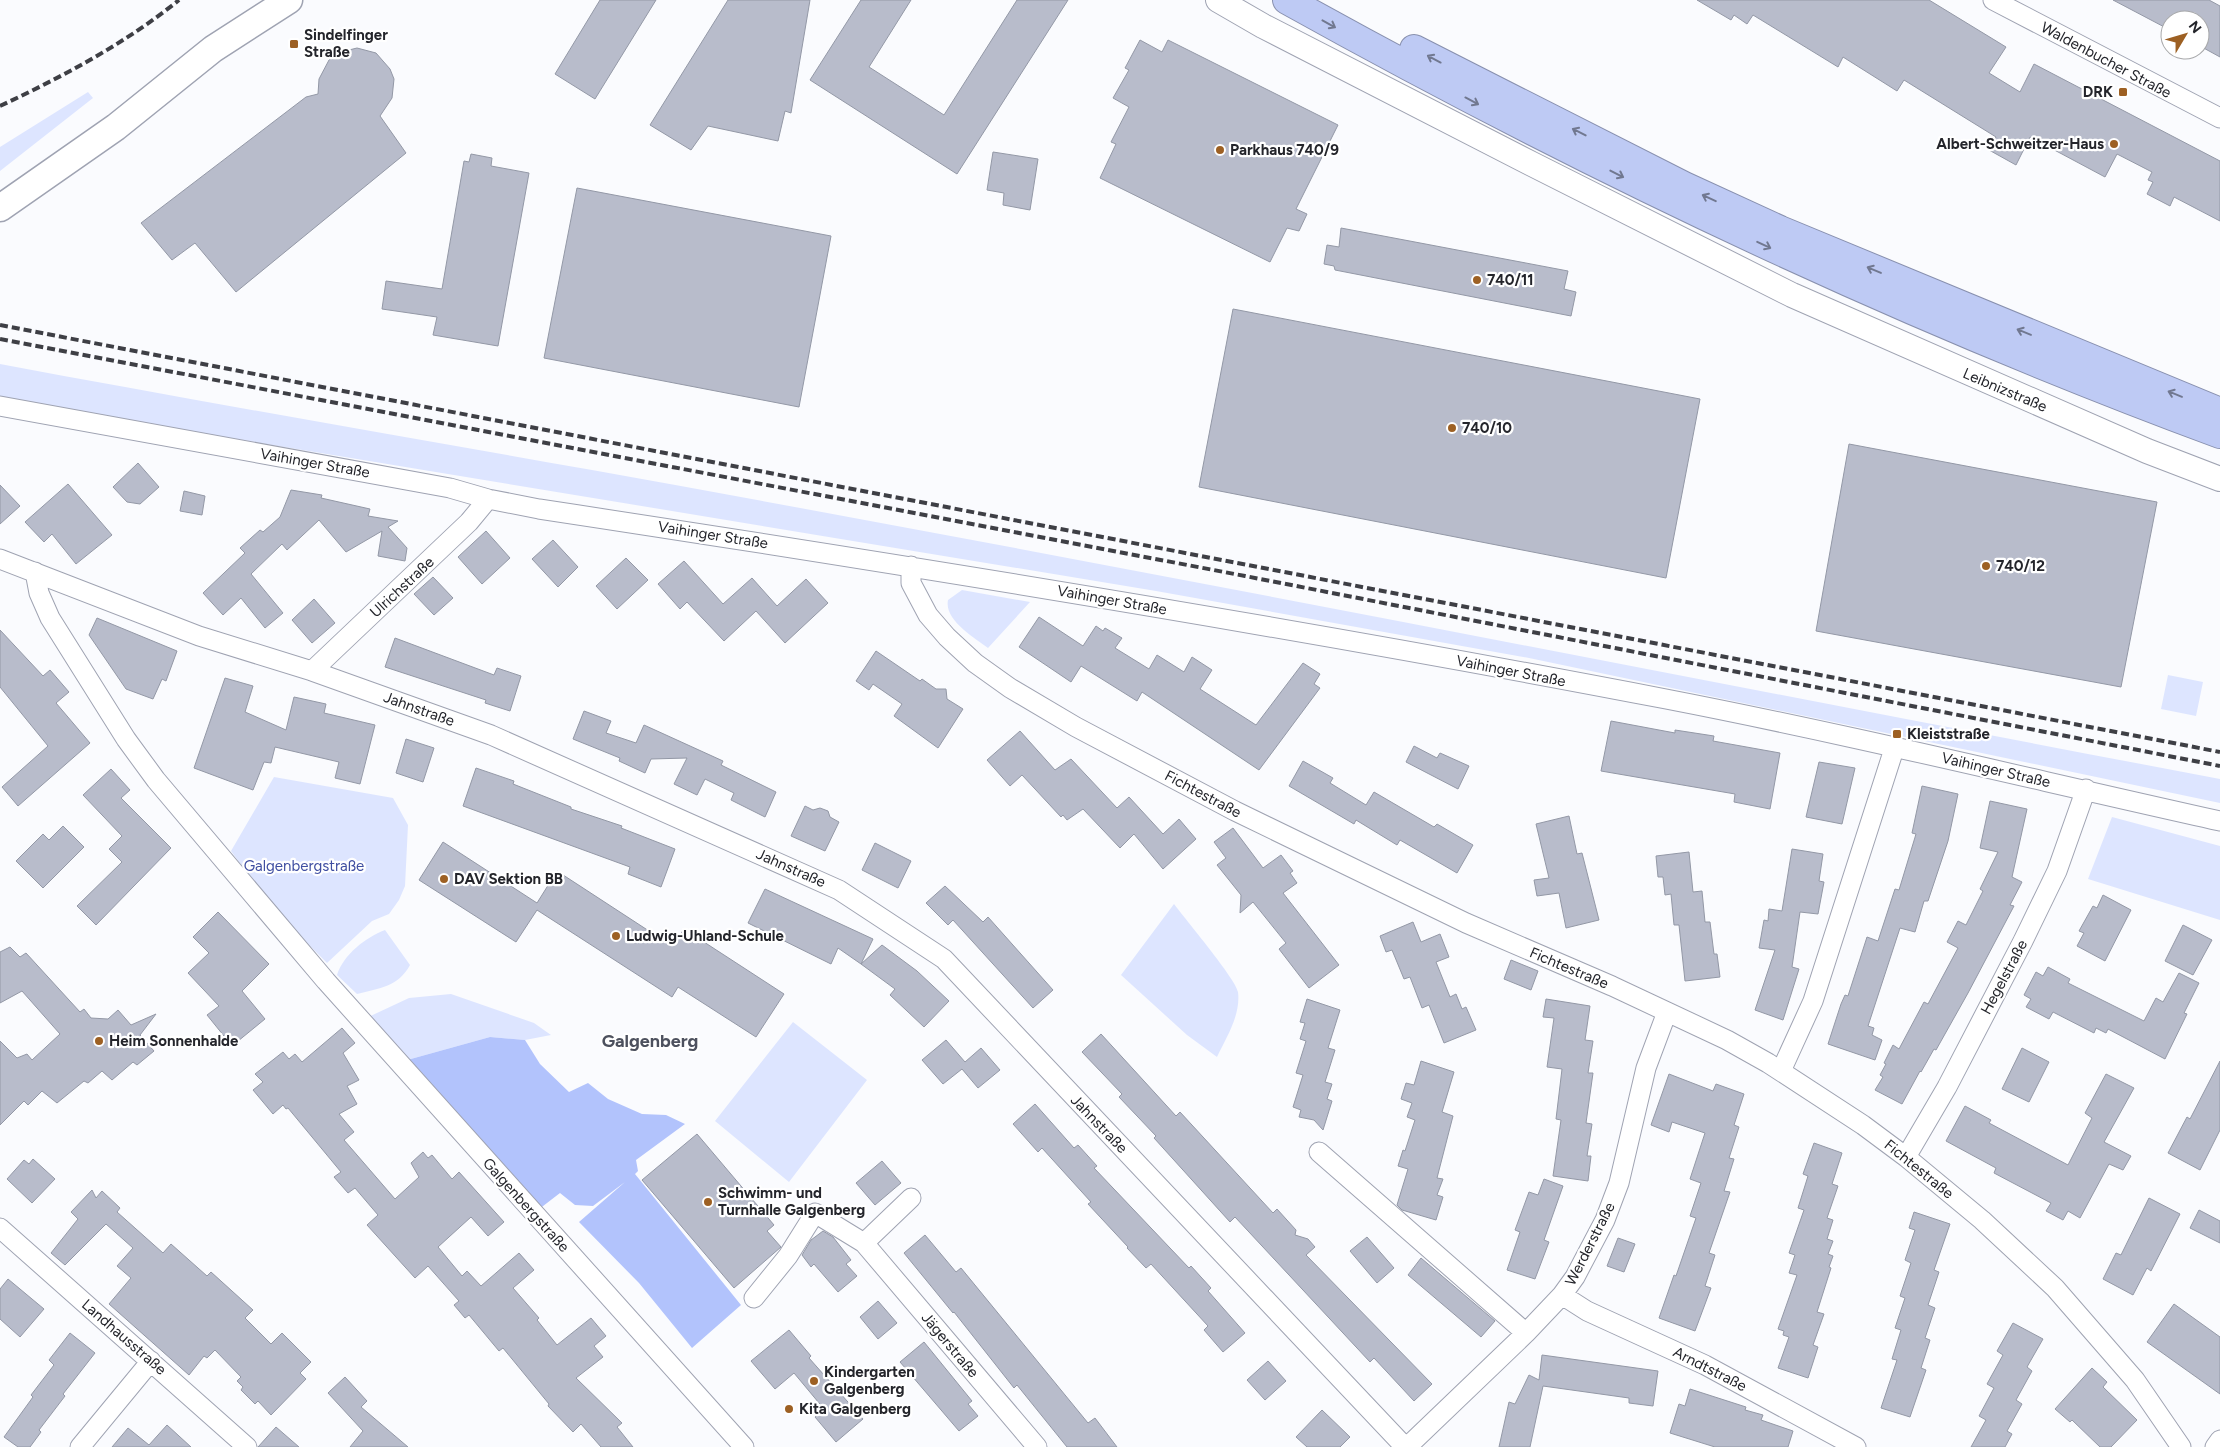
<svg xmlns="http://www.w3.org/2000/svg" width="2220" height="1447" viewBox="0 0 2220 1447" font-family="Figtree,sans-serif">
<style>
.green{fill:#dde5ff}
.forest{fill:#b2c3fc}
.building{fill:#b8bccb;stroke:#9398a6}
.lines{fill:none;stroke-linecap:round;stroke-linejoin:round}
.minor-casing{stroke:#9fa3b2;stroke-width:21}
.tertiary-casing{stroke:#9fa3b2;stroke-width:26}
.secondary-casing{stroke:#9fa3b2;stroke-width:29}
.motorway-casing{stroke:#8890ae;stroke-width:30}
.minor{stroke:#fff;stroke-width:19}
.tertiary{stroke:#fff;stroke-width:24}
.secondary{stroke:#fff;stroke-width:26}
.motorway{stroke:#becaf4;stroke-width:28}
.rail{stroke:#3e3f45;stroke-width:4;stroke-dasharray:8 4;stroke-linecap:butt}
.oneway{stroke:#717890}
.poi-dot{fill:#9d6023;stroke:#fff;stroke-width:2}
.labels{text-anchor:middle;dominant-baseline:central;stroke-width:4.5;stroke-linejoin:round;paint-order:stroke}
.poi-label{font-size:15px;font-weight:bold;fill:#24252b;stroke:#fff;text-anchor:start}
.street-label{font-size:15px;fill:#24252b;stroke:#fff}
.park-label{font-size:15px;fill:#3f4ea1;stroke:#fff}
.quarter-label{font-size:18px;font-weight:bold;fill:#4d515e;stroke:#fff}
</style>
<rect width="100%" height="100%" fill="#fafbfe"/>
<path class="green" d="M88 92 93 98 0 171V147Z
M0 364C197 401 395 435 592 470 1136 568 1677 676 2220 779V803L1529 658 1156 591 67 411 0 397Z
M962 590 1030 602 988 648C974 637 944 620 948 600Z
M2168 675 2203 682 2196 716 2161 709Z
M274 777 393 798 408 825 405 886 399 900 389 914 372 921 327 963 272 908 231 851Z
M2112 817 2220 846V920L2088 879Z
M1174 904C1185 919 1236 979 1238 992 1241 1015 1226 1038 1217 1057L1187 1035 1121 975Z
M385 930 410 965C398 987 380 988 357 994L337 975C344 954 365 938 385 930Z
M451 994 534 1023 551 1035 525 1040 490 1037 400 1062 362 1020 409 998Z
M793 1022 867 1080 789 1182 715 1121Z"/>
<path class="forest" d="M490 1037 525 1040 540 1064 569 1092 588 1083 608 1099 642 1114 666 1115 685 1124 636 1160 638 1171 635 1174 741 1305 692 1348 639 1283 579 1222 625 1182 593 1206 575 1205 560 1193 534 1213 400 1062Z"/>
<path class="building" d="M600 0H656L595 99 555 74Z
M728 0H810L791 113 785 111 778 141 708 126 691 150 650 125Z
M861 0H911L869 67 944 115 1017 0H1068L957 174 810 80Z
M1697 0H1929L2006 47 1989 73 2020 92 2034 64 2220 161V221L2174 197 2170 206 2147 194 2153 182 2148 180 2152 172 2117 154 2105 177 2030 137 2016 165 1989 150 1996 137 1904 80 1897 91 1843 57 1838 67 1753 15 1747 24 1734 15 1731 20Z
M2113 0H2209L2220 6V57L2200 46V20H2170V30Z
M1140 40 1162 52 1168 40 1338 125 1296 209 1307 214 1299 231 1287 228 1270 262 1100 178 1116 144 1111 142 1129 107 1113 98 1129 70 1125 68Z
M357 48 376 53 390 69 394 79 392 98 380 116 406 153 236 292 195 243 172 260 141 223 306 97 318 94 319 79 329 60 337 53Z
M993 152 1038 159 1030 210 1003 205 1004 193 987 190Z
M471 154 492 158 491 166 529 173 498 346 433 335 437 317 382 309 386 281 442 289 464 161 469 162Z
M577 188 831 236 799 407 544 358Z
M1341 228 1568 271 1564 289 1576 292 1571 316 1335 270 1334 266 1324 264 1327 245 1339 247Z
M1233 309 1700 399 1666 578 1199 487Z
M1849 444 2157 502 2121 687 1816 631Z
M138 463 159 487 140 504 127 502 113 487Z
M68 484 112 535 76 564 52 534 44 542 25 522Z
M0 485 20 506 0 524Z
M291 490 322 495 321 498 370 509 368 516 398 521 388 527 407 548 405 561 378 556 382 531 346 552 319 520 287 550 282 544 251 574 283 613 265 628 241 598 223 615 203 593 245 553 240 548 260 530 263 532 280 517Z
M184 491 205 496 202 515 180 511Z
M486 531 510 558 482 584 458 557Z
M553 540 578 567 558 587 532 559Z
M626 558 648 580 617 609 596 586Z
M684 561 723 604 752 578 777 606 806 579 828 603 785 643 756 611 724 641 687 602 680 609 658 584Z
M433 577 453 598 434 615 414 594Z
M314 599 335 623 312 643 292 620Z
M1039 617 1083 646 1096 626 1103 631 1105 628 1122 638 1115 648 1149 669 1157 655 1184 672 1192 657 1212 670 1200 689 1256 725 1303 663 1320 674 1314 684 1320 688 1259 770 1142 692 1137 701 1081 666 1071 682 1019 647Z
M97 618 177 651 166 681 162 679 153 699 126 689 89 635Z
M0 630 43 676 50 670 69 692 56 703 90 743 18 806 2 787 48 746 0 687Z
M395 638 494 675 497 668 521 676 510 711 485 703 486 700 385 667Z
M876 651 920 681 922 679 936 689H946L947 699 963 709 938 748 894 716 902 704 873 684 869 690 856 681Z
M225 678 253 686 245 712 286 730 294 697 326 704 324 713 375 725 360 784 335 778 339 762 275 747 271 763 264 762 253 790 194 768Z
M584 711 611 721 606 733 636 743 644 725 723 761 721 765 776 792 765 817 731 800 734 793 705 779 697 795 674 784 687 758 651 759 645 773 619 761 620 758 573 739Z
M1611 721 1675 733V730L1714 736 1713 741 1780 753 1770 809 1734 802 1735 794 1601 771Z
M1020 731 1055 770 1071 759 1117 808 1129 797 1163 834 1179 819 1196 839 1163 869 1134 834 1120 848 1083 809 1067 820 1063 815 1061 817 1022 775 1010 786 987 760Z
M406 739 434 748 423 782 396 773Z
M1414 746 1437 758 1440 753 1469 766 1458 789 1406 762Z
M1303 761 1333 778 1330 783 1366 805 1374 792 1434 827 1437 824 1473 845 1457 873 1400 840 1397 845 1356 820 1354 824 1289 786Z
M1819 762 1855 768 1842 824 1806 817Z
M476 768 514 781 513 784 571 807V809L622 826 621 828 675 849 661 887 628 874 630 867 463 806Z
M111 769 130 790 121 798 171 848 96 925 77 906 122 862 109 849 122 836 83 795Z
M1922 786 1958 794 1948 841 1928 901H1924L1915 932 1900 928 1868 1026 1874 1028 1872 1035 1882 1040 1875 1060 1828 1044 1841 1004 1845 995 1848 996 1867 937 1878 941 1895 889 1899 890 1916 834 1912 833Z
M1990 801 2027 809 2012 877 2022 882 2010 905 2014 906 1968 993 1936 1050 1934 1049 1921 1072 1920 1071 1902 1104 1875 1090 1883 1077 1880 1075 1886 1064 1884 1063 1893 1045 1899 1049 1924 1002 1928 1004 1958 948 1947 942 1958 921 1966 925 1983 891 1980 889 1998 852 1980 848Z
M805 806 813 810 820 808 828 811 830 817 839 822 825 851 791 836Z
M1569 816 1577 854 1582 853 1599 920 1566 928 1559 893 1537 896 1534 880 1549 878 1536 824Z
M63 826 84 847 43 888 16 861 43 834 49 840Z
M1233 828 1263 868 1281 855 1293 871 1290 873 1297 883 1283 893 1339 965 1309 988 1279 949 1286 943 1253 902 1240 913 1241 895 1217 865 1226 858 1214 842Z
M443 842 537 903 557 871 672 946 684 929 784 994 756 1037 678 987 672 997 537 910 516 942 419 880Z
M875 843 911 861 898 888 862 870Z
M1792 849 1823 854 1819 881 1824 882 1818 914 1800 912 1792 967 1799 969 1783 1020 1755 1010 1775 950 1759 948 1764 920 1768 921 1769 909 1782 911Z
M1689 852 1693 892 1702 891 1705 922H1710L1714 954H1717L1720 977 1685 981 1679 925H1674L1671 894 1665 895 1663 877H1658L1656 856Z
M945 886 983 922 988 917 1053 990 1033 1008 953 920 948 925 926 903Z
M765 889 873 939 861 964 838 948 831 964 748 923Z
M2103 895 2131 910 2105 961 2077 946 2084 933 2079 931 2093 906 2097 908Z
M218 912 269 964 242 991 265 1019 232 1046 207 1015 219 1006 188 973 209 953 193 937Z
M1413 922 1421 942 1440 934 1449 957 1436 962 1450 997 1456 994 1462 1009 1466 1007 1476 1030 1444 1043 1429 1005 1422 1008 1410 977 1404 979 1392 950 1386 952 1380 936Z
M2183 925 2212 940 2193 975 2165 961Z
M882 945 917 971 949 1001 924 1027 890 995 895 989 861 964Z
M10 947 20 957 26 953 80 1012 84 1009 91 1018 108 1019 118 1010 131 1025 156 1014 140 1035 154 1051 137 1065 133 1062 112 1080 102 1071 88 1083 84 1081 57 1103 42 1091 28 1105 24 1101 0 1125V1041L17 1058 27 1054 32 1060 60 1034 22 991 0 1003V952Z
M1511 960 1538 971 1531 990 1504 979Z
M2048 967 2070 979 2068 983 2144 1021 2156 998 2163 1002 2179 973 2199 983 2184 1013 2187 1014 2165 1059 2108 1029 2106 1033 2096 1028 2094 1033 2053 1012 2049 1019 2026 1007 2031 999 2024 995 2036 972 2043 976Z
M1307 999 1340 1010 1328 1048 1335 1050 1325 1082 1332 1084 1327 1099 1332 1101 1323 1130 1314 1120 1299 1117 1301 1110 1293 1107 1303 1075 1296 1073 1306 1041 1300 1039 1305 1023 1300 1022Z
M1546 999 1590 1006 1585 1040 1593 1041 1588 1073H1593L1586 1123 1592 1124 1587 1156H1591L1588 1181 1553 1176 1561 1120 1556 1119 1562 1069 1547 1067 1554 1018 1543 1017Z
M342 1028 355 1043 343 1053 359 1080 347 1086 357 1104 339 1114 354 1132 344 1140 395 1199 419 1177 411 1163 423 1152 428 1158 432 1155 452 1179 459 1172 504 1222 488 1236 471 1217 438 1247 462 1276 467 1271 481 1286 519 1253 534 1270 513 1288 539 1318 537 1320 557 1345 591 1318 606 1336 594 1346 603 1357 576 1378 622 1423 617 1427 633 1447H601L581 1424 573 1432 548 1406 549 1404 503 1348 499 1351 469 1315 465 1318 454 1305 459 1301 428 1266 415 1278 367 1225 378 1215 355 1188 348 1193 334 1177 341 1172 288 1108 286 1109 283 1105 273 1114 253 1090 263 1082 255 1074 283 1052 289 1059 295 1054 302 1062Z
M1101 1034 1176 1116 1180 1112 1273 1213 1277 1209 1296 1230 1295 1235 1308 1239 1315 1247 1306 1255 1432 1384 1414 1401 1374 1358 1370 1362 1235 1217 1230 1222 1154 1138 1156 1136 1119 1097 1122 1094 1082 1052Z
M946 1040 965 1062 981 1048 1000 1070 978 1088 962 1069 943 1084 922 1060Z
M2022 1048 2049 1062 2029 1102 2002 1089Z
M1421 1061 1454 1072 1442 1112 1453 1116 1437 1178 1443 1179 1437 1195 1443 1197 1436 1220 1402 1210 1397 1205 1408 1169 1398 1166 1403 1150 1405 1151 1415 1120 1407 1117 1412 1103 1401 1099 1406 1083 1414 1085Z
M2220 1061V1130L2200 1170 2168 1153 2187 1117 2190 1119Z
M1669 1074 1713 1091 1716 1084 1744 1094 1734 1125 1739 1127 1729 1158 1734 1159 1724 1191 1730 1192 1709 1253 1715 1255 1705 1286 1711 1288 1695 1331 1659 1318 1674 1275 1676 1276 1696 1218 1690 1216 1701 1183 1690 1179 1705 1133 1672 1122 1669 1132 1651 1125Z
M2106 1074 2134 1088 2104 1142 2131 1156 2123 1170 2109 1164 2080 1218 2068 1211 2063 1220 2046 1211 2051 1203 1994 1173 1996 1168 1946 1141 1965 1106 1991 1120 1989 1123 2068 1165 2092 1118 2085 1113Z
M1035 1104 1074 1148 1078 1145 1097 1166 1094 1168 1189 1268 1191 1266 1211 1288 1208 1291 1245 1333 1223 1352 1204 1330 1208 1326 1151 1264 1146 1268 1127 1248 1128 1247 1088 1204 1091 1202 1042 1148 1038 1152 1013 1124Z
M697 1134 774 1225 767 1231 781 1247 734 1288 642 1180Z
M1814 1143 1842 1153 1832 1184 1838 1186 1827 1218 1833 1220 1827 1239 1833 1241 1828 1254 1833 1256 1829 1267 1831 1268 1817 1312 1824 1314 1813 1345 1818 1347 1808 1378 1778 1368 1789 1337 1783 1335 1784 1331 1778 1329 1797 1275 1789 1273 1795 1255 1789 1253 1804 1210 1798 1208 1808 1176 1803 1174Z
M33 1159 55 1179 32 1203 7 1179 24 1160 29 1164Z
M882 1161 901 1183 875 1205 856 1183Z
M1544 1179 1563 1186 1544 1240 1549 1242 1535 1279 1507 1270 1520 1232 1515 1230 1529 1192 1538 1195Z
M92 1190 96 1198 102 1191 120 1208 117 1212 163 1253 171 1244 207 1276 211 1272 253 1310 245 1318 271 1344 282 1333 311 1362 300 1373 306 1379 271 1415 258 1401 255 1404 241 1390 243 1387 237 1381 241 1377 215 1350 207 1358 204 1356 189 1375 109 1304 131 1278 117 1266 133 1248 106 1224 65 1265 51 1253 78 1219 71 1212Z
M2149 1198 2180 1214 2151 1271 2147 1268 2133 1295 2103 1279 2116 1253 2121 1255Z
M2199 1210 2220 1221V1243L2190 1228Z
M1914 1212 1950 1224 1934 1270 1939 1272 1928 1305 1935 1308 1925 1338 1930 1340 1921 1368 1926 1370 1910 1417 1881 1408 1897 1360 1892 1359 1901 1330 1895 1328 1905 1298 1900 1296 1911 1263 1905 1260 1915 1230 1909 1228Z
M823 1231 833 1237 851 1260 846 1264 857 1276 838 1292 814 1264 811 1267 802 1255 811 1240Z
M925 1235 956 1272 961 1268 1088 1423 1095 1418 1117 1447H1067L1017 1385 1014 1388 954 1312 953 1313 904 1253Z
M1367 1237 1394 1268 1377 1283 1350 1251Z
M1618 1238 1635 1244 1624 1272 1607 1266Z
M1421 1258 1495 1321 1481 1337 1408 1275Z
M8 1279 44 1309 20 1337 0 1319V1289Z
M878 1301 897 1323 878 1339 860 1317Z
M2174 1304 2220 1337V1394L2147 1342Z
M2013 1323 2043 1339 2027 1367 2032 1371 2016 1400 2022 1404 2007 1431 2012 1434 2005 1447H1971L1986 1420 1979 1416 1994 1388 1987 1384 2003 1355 1997 1351Z
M789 1330 811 1356 809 1358 863 1419 836 1442 815 1417 824 1409 794 1373 775 1389 751 1361Z
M70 1333 95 1353 63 1394 65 1396 39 1430 41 1432 30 1447H18L4 1437 33 1397 31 1395 54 1365 49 1360Z
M924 1342 972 1401 968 1404 978 1416 959 1431 900 1362Z
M1542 1355 1658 1371 1653 1406 1629 1403V1398L1543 1386 1530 1447H1499L1509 1402 1515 1404 1529 1375 1539 1380Z
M1268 1361 1286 1381 1265 1400 1247 1380Z
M2092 1368 2107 1382 2103 1387 2137 1420 2111 1447H2100L2072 1420 2070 1422 2055 1409Z
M345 1377 367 1401 361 1407 408 1447H350L363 1431 328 1393Z
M1690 1389 1746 1407 1745 1410 1763 1415 1761 1420 1793 1431 1788 1447H1715L1670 1433 1679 1404 1685 1406Z
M1322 1410 1350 1437 1340 1447H1307L1296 1437Z
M167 1425 191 1447H112L128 1428 149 1445Z
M276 1427 299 1447H258Z"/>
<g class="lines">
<g class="minor-casing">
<path id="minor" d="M1993 0 2220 118
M0 406 450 488 488 499 539 509C915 566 1292 627 1666 699 1852 735 2035 780 2220 821
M0 559 199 636 312 671 491 735 839 890 944 959 1405 1447
M911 566V583L928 615 947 637 975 663 1010 688 1076 727 1235 811 1466 923 1612 986 1727 1040 1768 1063 1863 1125 1906 1157 1982 1220 2055 1288 2135 1380 2181 1447
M35 572 39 593 50 618 126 739 156 780 326 981 744 1447
M312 671 469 522 488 499
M1781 1071 1813 1001 1895 746
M1319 1152 1526 1333
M1906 1157 1947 1087 2023 941 2057 871 2086 789
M0 1228 247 1447
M864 1243 911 1198
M1562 1295 1587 1311 1705 1365 1856 1447
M754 1298 788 1256 815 1213 864 1243 1037 1447
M80 1447 151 1361
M1407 1447 1526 1333 1562 1295 1575 1277 1605 1220 1619 1183 1646 1068 1667 1012
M2215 1447 2220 1440"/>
</g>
<g class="tertiary-casing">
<path id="tertiary" d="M1218 0 1263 26 1532 164 1792 295 2147 451 2220 479"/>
</g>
<g class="secondary-casing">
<path id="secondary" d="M0 208 116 127 213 49 289 0"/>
</g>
<g class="motorway-casing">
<path id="motorway" d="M1287 0C1587 167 1898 315 2220 434
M1414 49 1684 186 1780 230 2220 412"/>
</g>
<use href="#minor" class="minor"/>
<use href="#tertiary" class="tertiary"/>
<use href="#secondary" class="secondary"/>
<use href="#motorway" class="motorway"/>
<path class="rail" d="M0 106C62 77 126 43 179 0
M0 325 2220 752
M0 339 1245 576 2220 766"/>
</g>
<defs><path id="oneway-shaft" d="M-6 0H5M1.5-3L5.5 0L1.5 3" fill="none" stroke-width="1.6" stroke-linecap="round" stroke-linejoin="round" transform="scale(1.25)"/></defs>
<g class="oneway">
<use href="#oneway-shaft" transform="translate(1329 24) rotate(29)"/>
<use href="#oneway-shaft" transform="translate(1434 59) rotate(-152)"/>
<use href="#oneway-shaft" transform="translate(1472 101) rotate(28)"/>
<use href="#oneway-shaft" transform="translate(1579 132) rotate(-153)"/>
<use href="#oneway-shaft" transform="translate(1617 174) rotate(27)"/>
<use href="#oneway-shaft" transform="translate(1709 198) rotate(-155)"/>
<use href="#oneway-shaft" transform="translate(1764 245) rotate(25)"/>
<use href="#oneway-shaft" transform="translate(1874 270) rotate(-157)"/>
<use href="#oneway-shaft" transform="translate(2024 332) rotate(-158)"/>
<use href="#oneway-shaft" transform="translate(2175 394) rotate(-158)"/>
</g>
<g class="poi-dot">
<rect x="289" y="39" width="10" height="10" rx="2.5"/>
<rect x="2118" y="87" width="10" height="10" rx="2.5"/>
<circle cx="2114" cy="144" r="5"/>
<circle cx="1220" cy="150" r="5"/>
<circle cx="1477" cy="280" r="5"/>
<circle cx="1452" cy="428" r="5"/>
<circle cx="1986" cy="566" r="5"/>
<rect x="1892" y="729" width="10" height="10" rx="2.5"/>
<circle cx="444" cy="879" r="5"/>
<circle cx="616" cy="936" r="5"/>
<circle cx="99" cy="1041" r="5"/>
<circle cx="708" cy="1202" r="5"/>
<circle cx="814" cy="1381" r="5"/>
<circle cx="789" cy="1409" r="5"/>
</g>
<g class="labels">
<g class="poi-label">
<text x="304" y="35">Sindelfinger<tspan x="304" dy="17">Straße</tspan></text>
<text x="2113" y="92" text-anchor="end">DRK</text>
<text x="2104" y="144" text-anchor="end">Albert-Schweitzer-Haus</text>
<text x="1230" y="150">Parkhaus 740/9</text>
<text x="1487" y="280">740/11</text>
<text x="1462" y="428">740/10</text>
<text x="1996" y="566">740/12</text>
<text x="1907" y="734">Kleiststraße</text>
<text x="454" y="879">DAV Sektion BB</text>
<text x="626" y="936">Ludwig-Uhland-Schule</text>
<text x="109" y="1041">Heim Sonnenhalde</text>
<text x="718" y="1193">Schwimm- und<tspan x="718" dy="17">Turnhalle Galgenberg</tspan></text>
<text x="824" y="1372">Kindergarten<tspan x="824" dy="17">Galgenberg</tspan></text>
<text x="799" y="1409">Kita Galgenberg</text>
</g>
<g class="street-label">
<text transform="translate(2106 60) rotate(28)">Waldenbucher Straße</text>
<text transform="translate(2005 390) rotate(23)">Leibnizstraße</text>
<text transform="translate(315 463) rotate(10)">Vaihinger Straße</text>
<text transform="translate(713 535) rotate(9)">Vaihinger Straße</text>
<text transform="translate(402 587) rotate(-43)">Ulrichstraße</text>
<text transform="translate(1112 600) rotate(10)">Vaihinger Straße</text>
<text transform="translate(1511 671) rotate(11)">Vaihinger Straße</text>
<text transform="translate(419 709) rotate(20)">Jahnstraße</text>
<text transform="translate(1996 770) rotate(13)">Vaihinger Straße</text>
<text transform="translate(1203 794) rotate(28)">Fichtestraße</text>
<text transform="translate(791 868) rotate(24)">Jahnstraße</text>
<text transform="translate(1569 968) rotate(23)">Fichtestraße</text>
<text transform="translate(2004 977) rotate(-62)">Hegelstraße</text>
<text transform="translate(1099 1124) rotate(46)">Jahnstraße</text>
<text transform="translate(1919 1169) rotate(39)">Fichtestraße</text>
<text transform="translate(526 1205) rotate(48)">Galgenbergstraße</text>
<text transform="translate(1590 1244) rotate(-63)">Werderstraße</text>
<text transform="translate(124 1337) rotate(41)">Landhausstraße</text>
<text transform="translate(950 1345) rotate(50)">Jägerstraße</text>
<text transform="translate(1710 1369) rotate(27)">Arndtstraße</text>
</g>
<g class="park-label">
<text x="304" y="866">Galgenbergstraße</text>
</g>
<g class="quarter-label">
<text x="650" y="1041">Galgenberg</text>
</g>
</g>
<g transform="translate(2185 35) rotate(52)"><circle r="24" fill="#ffffff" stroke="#a7a8aa"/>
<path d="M0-4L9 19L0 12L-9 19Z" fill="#9d6023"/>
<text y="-8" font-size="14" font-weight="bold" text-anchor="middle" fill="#24252b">N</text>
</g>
</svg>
